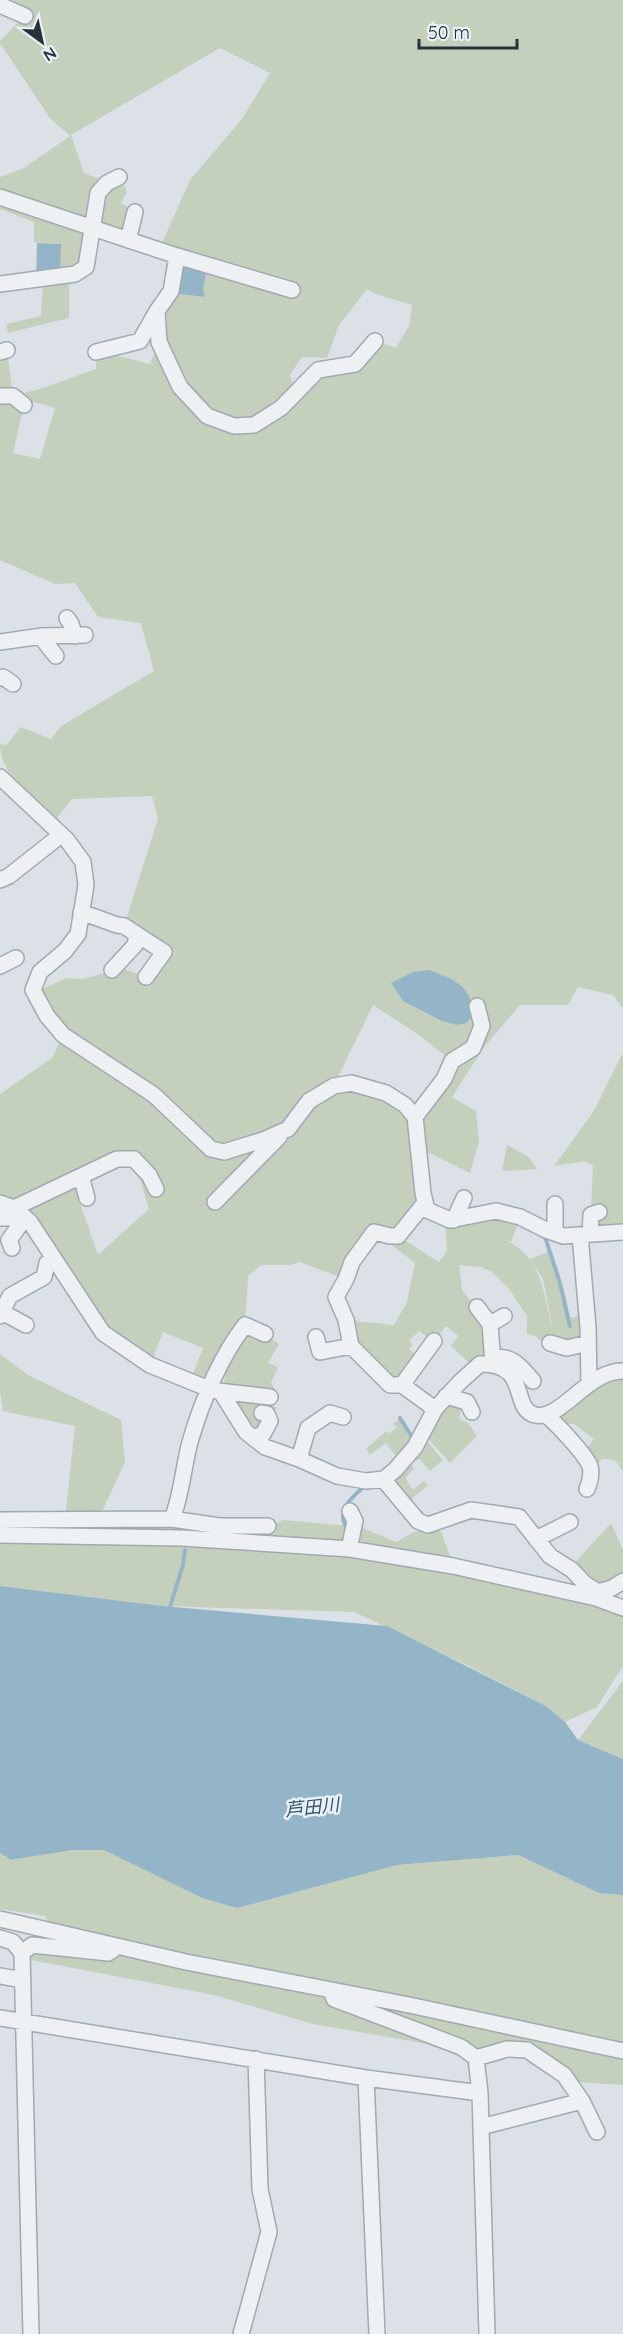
<svg xmlns="http://www.w3.org/2000/svg" width="623" height="2334" viewBox="0 0 623 2334" font-family="Quicksand,'Noto Sans JP',sans-serif">
<style>
.green{fill:#c4d0bc;fill-rule:evenodd}
.water{fill:#94b5c7}
.lines{fill:none;stroke-linecap:round;stroke-linejoin:round}
.stream{stroke:#94b5c7;stroke-width:4}
.minor-casing{stroke:#a1a9b0;stroke-width:18}
.minor{stroke:#eef1f4;stroke-width:15}
.labels{text-anchor:middle;dominant-baseline:central;stroke-width:5;stroke-linejoin:round;paint-order:stroke}
.water-label{font-size:18px;font-style:italic;fill:#2f5670;stroke:#eaf0f4}
</style>
<rect width="100%" height="100%" fill="#dbe1e6"/>
<path class="green" d="M14 0H623V1009L613 995 578 987 568 1005H520L484 1047 452 1097 476 1111 479 1141 470 1173 423 1150 420 1121 427 1122 416 1118 424 1204 398 1236 439 1262 447 1251 445 1223 498 1217 519 1222 511 1242 488 1232C497 1236 507 1240 514 1245 544 1263 544 1300 553 1330L543 1279 530 1259 548 1252 560 1286 569 1326 572 1325 570 1318 584 1314V1341L544 1342 535 1336 527 1334V1316L509 1289 492 1272 481 1267 459 1265 462 1290 490 1324 492 1352 475 1368 451 1346 458 1336 446 1326 434 1341 419 1331 409 1341 413 1345 409 1349 415 1354 397 1383 365 1351 346 1320 394 1325 407 1302 415 1263 375 1232 346 1279 299 1262 291 1265H261L248 1276 245 1325 209 1389 190 1381 203 1348 163 1332 150 1365 103 1333 30 1222 0 1203V1094L52 1058 63 1035 43 999 42 989 67 978 83 979 122 968 146 977 164 952 124 926 158 819 152 796 72 799 57 818C35 798 0 777 0 744L6 745 21 727 51 739 61 726 154 671 141 623 98 617 75 583 55 584 0 560V352L7 350 13 396 43 388 96 369V352L113 348 114 355 150 364 159 342 157 311 170 293 205 297C198 271 180 262 159 250L190 180 242 119 270 73 220 48 71 135 84 173 109 183 119 177 127 191 121 203 128 207 119 237 93 228 86 267 69 275V318L8 333 6 324 41 316 43 278 61 244 34 242V222L0 209V177L24 168 70 136 50 118 0 43V41L24 16 8 8ZM367 289 376 294 412 305 409 326 396 348 375 341 355 363 318 370 296 392 290 375 302 357 327 358 339 325ZM34 402 55 408 40 459 13 453 24 405ZM373 1005 419 1035 452 1061 415 1117 386 1093 334 1085ZM132 1152 149 1209 98 1255 72 1180Z
M623 1052V1229L590 1230 593 1165 584 1161 554 1166 594 1111Z
M507 1145 529 1157 537 1169 502 1171Z
M248 1330 265 1342 270 1338 279 1344 268 1363 278 1367 271 1383 278 1394 224 1386 225 1367Z
M0 1354 28 1375 121 1420 125 1462 98 1520 179 1522 177 1537 349 1549 623 1611V1666L597 1707 565 1722 546 1706 465 1664 354 1612 163 1606 0 1586V1520H65L75 1426 3 1411 0 1392Z
M623 1375V1471L615 1460 602 1459 596 1466 584 1452 594 1439 574 1424 562 1423 559 1413 595 1384Z
M227 1397 276 1407 275 1412 268 1408 266 1421 259 1432 244 1423Z
M462 1401 459 1419 468 1423 477 1436 450 1463 423 1433 435 1409Z
M399 1419 413 1442 398 1459 386 1443 370 1455 366 1449 386 1431 389 1434 397 1427 393 1424Z
M426 1440 443 1460 430 1471 420 1459 415 1461 411 1458Z
M408 1461 414 1469 406 1477 408 1483 413 1490 424 1481 428 1485 410 1500 415 1506 411 1509 388 1478Z
M283 1520 350 1526 347 1544 183 1533 184 1526 263 1530Z
M611 1523 623 1550V1578L599 1587 571 1567Z
M360 1527 396 1542C411 1534 423 1524 441 1532L451 1559 356 1545Z
M623 1681V1759L578 1740Z
M72 1850H104L202 1898 237 1908 397 1865 518 1855 599 1893 623 1895V2045L51 1926 45 1916 0 1909V1853L11 1860Z
M36 1950 133 1957 318 1994 347 2010 445 2047 313 2024 214 1995 31 1960 27 1954Z
M343 1998 623 2058V2085L576 2082 541 2054 479 2053Z"/>
<path class="water" d="M37 243 61 244 60 276 36 279Z
M176 261 206 273 203 290 205 297 170 293Z
M429 970C455 980 470 984 474 1015L466 1023 457 1025 442 1021 403 1001 391 983 413 972Z
M0 1586 163 1606 387 1626 546 1706 565 1722 578 1740 623 1759V1895L599 1893 518 1855 397 1865 237 1908 202 1898 104 1850H72L11 1860 0 1853Z"/>
<g class="lines">
<path class="stream" d="M545 1237 560 1283 570 1326
M400 1418 414 1440
M345 1525C338 1509 350 1500 361 1489
M169 1610 183 1565 185 1550"/>
<g class="minor-casing">
<path id="minor" d="M0 5 25 16
M0 197 177 256 292 290
M128 240 135 212
M177 256 171 291 157 311 159 342 180 387 207 416 234 426 254 425 281 408 318 370 355 364 375 341
M0 284 75 274 86 267 98 193 107 183 119 177
M0 352 7 350
M96 352 140 341 157 311
M0 396H13L24 405
M67 618 71 624 75 636
M40 636 56 656
M0 642 42 636 85 635
M0 678 3 677 13 684
M0 777 67 840 83 862 86 885 78 934 65 951 40 972 33 990 47 1016 63 1035 154 1095 211 1149 224 1152 263 1140 288 1129 309 1101 334 1086 351 1083 386 1093 405 1105 415 1117 423 1193 427 1210 450 1220 496 1211 520 1217 546 1230 563 1236 623 1232
M0 880 9 876 61 835
M81 912 117 925 124 926 164 952 146 977
M0 966 16 958
M112 970 135 945 137 935
M415 1117 444 1079 452 1061 473 1048 482 1026 477 1006
M81 1176 87 1198
M215 1202 279 1137
M0 1203 14 1208 30 1222 103 1333 150 1365 209 1389 221 1392 246 1432 265 1447 299 1459 337 1476 366 1481 384 1479 395 1470 415 1447 435 1409 460 1382 480 1364C531 1363 510 1409 535 1415 561 1421 588 1370 623 1371
M424 1204 398 1236H390L374 1232 352 1262 346 1279 336 1297 346 1320 351 1346 390 1385H402L435 1409
M555 1204V1233
M14 1208 117 1159H134L149 1175 156 1189
M0 1218H25
M454 1220 464 1198
M590 1234 591 1215 599 1212
M580 1235 588 1327 589 1384
M12 1248 9 1240 25 1218
M477 1307 490 1324 493 1364
M2 1312 26 1325
M0 1316 10 1296 44 1277 47 1263 53 1257
M490 1324 504 1316
M316 1337 320 1352 351 1346
M550 1343 567 1348 588 1343
M493 1357C514 1356 520 1366 533 1381
M402 1385 434 1341
M218 1391 270 1397
M446 1396 467 1402 472 1412
M546 1415C557 1424 585 1454 590 1466 592 1474 590 1482 587 1489
M253 1438 263 1434 270 1421 267 1414 262 1413
M299 1459 308 1428 330 1413 343 1417
M383 1479 418 1521 428 1525 471 1510 519 1517 550 1556 572 1570 585 1584 598 1592 597 1595
M172 1519C182 1494 183 1468 190 1442 202 1401 219 1359 245 1325L265 1334
M0 1520 172 1519 219 1526H268
M0 1535 182 1538 350 1549 453 1566 596 1598 623 1608
M536 1539 570 1522
M349 1549 355 1521 350 1511
M598 1592 612 1588 623 1581
M0 1919 186 1962 409 2005 623 2051
M0 1938 13 1942 22 1953 32 1945 108 1953 113 1950
M22 1953 31 2334
M0 1976 23 1980
M333 1996 334 1999 461 2047 476 2058 480 2093 487 2334
M0 2018 366 2078 480 2093
M476 2058 507 2049 527 2050 564 2075 582 2101 597 2132
M366 2078 377 2334
M481 2127 582 2101
M241 2334 269 2232 260 2189 256 2059"/>
</g>
<use href="#minor" class="minor"/>
</g>
<g class="labels">
<g class="water-label">
<text transform="translate(312 1807) rotate(-6)">芦田川</text>
</g>
</g>
<g transform="translate(42 42) rotate(147)" stroke="#eaf0f4" stroke-width="4.5" paint-order="stroke">
<path d="M0-4.5L10 22L0 15L-10 22Z" fill="#25313c"/>
<text y="-9" font-size="16" font-weight="bold" text-anchor="middle" fill="#25313c">N</text>
</g>
<path d="M419 39v9h98v-9" fill="none" stroke="#25313c" stroke-width="3"/>
<text x="428" y="39" font-size="18" fill="#25313c" stroke="#eaf0f4" stroke-width="4.5" paint-order="stroke">50 m</text>
</svg>
